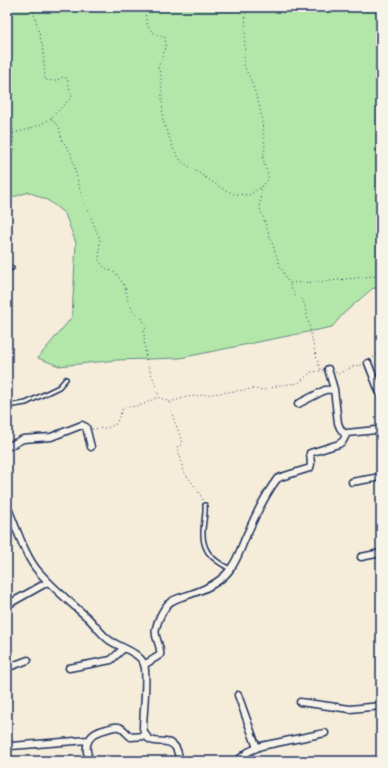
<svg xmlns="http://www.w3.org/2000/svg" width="388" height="768" viewBox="0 0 388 768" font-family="Delius,sans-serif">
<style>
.green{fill:#b2e7a9;stroke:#668b84}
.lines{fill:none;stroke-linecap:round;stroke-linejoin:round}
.lane-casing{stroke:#1b2f5e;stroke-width:6}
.street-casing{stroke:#1b2f5e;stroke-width:9}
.path{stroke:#1b2f5e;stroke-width:1;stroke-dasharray:1 3;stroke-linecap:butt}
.lane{stroke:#f7f3e8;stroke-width:3}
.street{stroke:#f7f3e8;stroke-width:6}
</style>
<rect width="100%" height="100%" fill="#f5edda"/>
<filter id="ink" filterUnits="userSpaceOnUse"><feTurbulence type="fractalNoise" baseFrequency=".025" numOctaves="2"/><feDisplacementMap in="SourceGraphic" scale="8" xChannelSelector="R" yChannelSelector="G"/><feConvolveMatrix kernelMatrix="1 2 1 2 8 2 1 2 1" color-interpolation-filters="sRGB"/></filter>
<g filter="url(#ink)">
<path class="green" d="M7 7H381V289L373 288 344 313 332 327 180 358 117 360 59 366 38 358 72 317 76 243 65 214 49 201 29 192 7 199Z"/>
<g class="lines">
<g class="lane-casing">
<path id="lane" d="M7 269 12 268
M7 406 26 403 59 387 66 379
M205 505C206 514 203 523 203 532 202 553 215 561 230 569"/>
</g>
<g class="street-casing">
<path id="street" d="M368 363 381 396
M328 369 334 389 338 423 340 428 345 435
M298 404 325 390 334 389
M7 447 23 439 51 437 82 425 86 427 91 447
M352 482 381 477
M7 506C16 526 25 557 39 572 54 589 71 603 88 618 95 625 101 634 109 640 119 647 139 652 144 664 148 675 143 715 143 728 148 751 167 734 176 748 178 752 179 757 179 761
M361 557 381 553
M7 605 48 582
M7 658 9 663 12 666 28 660
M144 665 160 655C162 645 153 638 156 628 158 620 163 610 168 604 174 598 183 597 191 594 206 589 222 582 231 568 239 557 242 544 248 532 256 514 265 495 277 479L281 477 310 468 311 464 310 453 339 444 343 441 347 433 376 430 381 431
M69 668 111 660 124 648
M238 695 257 748
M300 702 350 709 381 706
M7 743 11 746 88 740
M90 761C82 744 89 733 107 729 110 728 115 726 119 727 124 729 127 734 131 737L145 736
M237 761 248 752 261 746 325 733"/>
</g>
<path class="path" d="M34 7 33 10 43 48 45 80 55 81 63 77 67 78 72 97 51 118 59 127 62 140 71 153 81 194 100 239 99 261 105 268 116 273 125 287 128 301 134 313 141 317 147 327 144 330C144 344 145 358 150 371 153 380 159 387 158 397
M145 7C145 23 148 34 165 37L166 47 158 67 161 76 163 121 174 150 181 161 221 188 234 194 249 195 261 187
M243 7 246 8 244 65 251 81 260 107 265 145 263 159 269 179 261 187 260 208 280 266 289 283
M7 90 10 118 13 126 14 151 7 161
M13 133C27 130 40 126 51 118
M373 358 381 351
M323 370 321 371C312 348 310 323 303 300L294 295 289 283 320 282 374 276 381 277
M335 372 338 374 354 366 362 365
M170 403C171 418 180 430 182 445L177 447 181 459 183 471 197 489 203 500
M92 429 107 428 116 424 123 408 142 405 158 397 170 402 187 397 252 389 264 390 280 385 299 383 311 372 320 371"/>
<use href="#lane" class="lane"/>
<use href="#street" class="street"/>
</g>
</g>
<rect width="388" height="768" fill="none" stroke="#f7f3e8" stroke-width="24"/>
<rect x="12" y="12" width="364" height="744" fill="none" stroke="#1b2f5e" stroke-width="1.5" filter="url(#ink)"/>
</svg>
